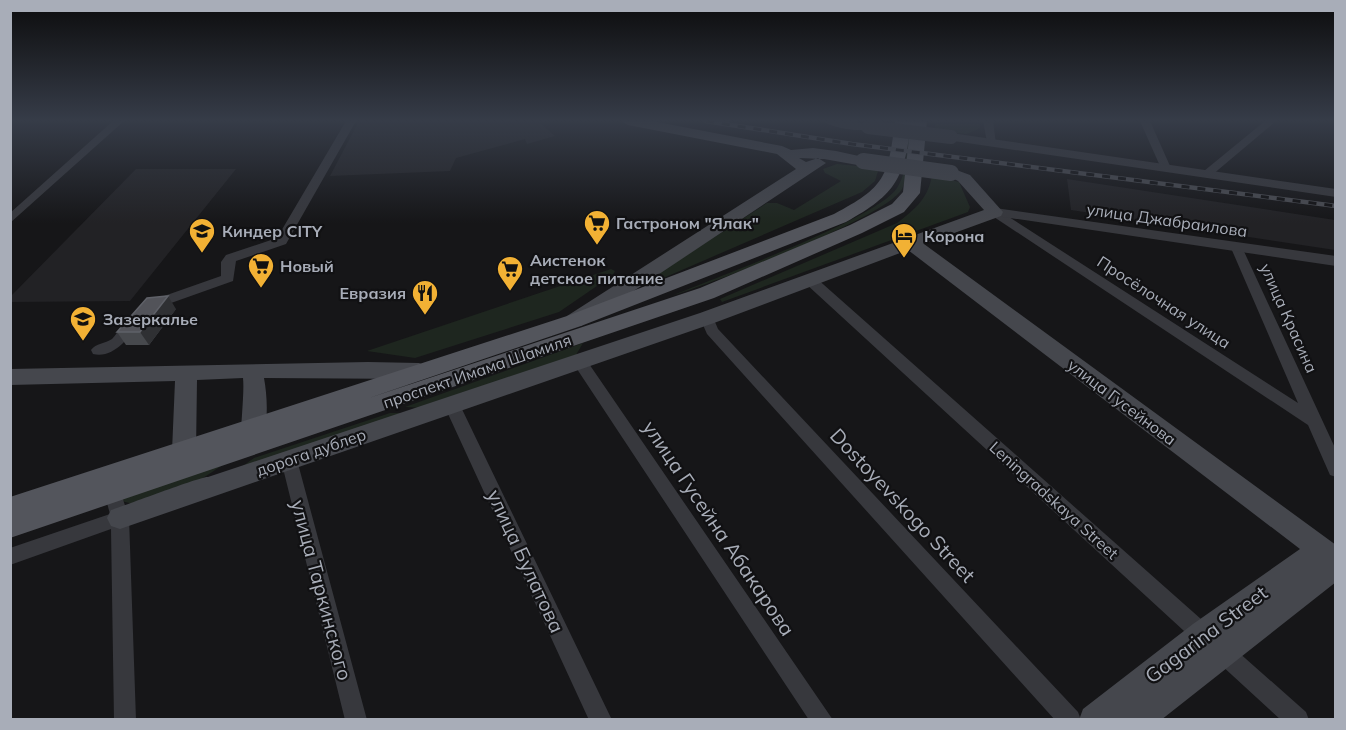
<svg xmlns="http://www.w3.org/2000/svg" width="1346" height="730" viewBox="0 0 1346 730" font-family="Mulish,sans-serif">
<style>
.built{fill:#222225}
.green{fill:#1e261f}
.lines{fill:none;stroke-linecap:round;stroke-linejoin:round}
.minor{fill:#37383d;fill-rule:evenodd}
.tertiary{fill:#37383d;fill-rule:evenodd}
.secondary{fill:#45474d;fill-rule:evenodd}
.primary{fill:#53555c;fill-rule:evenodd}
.rail-casing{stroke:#4a4c52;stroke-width:4.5}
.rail{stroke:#111113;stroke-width:3;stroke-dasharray:8;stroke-linecap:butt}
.tertiary-bridge{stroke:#37383d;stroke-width:14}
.secondary-bridge{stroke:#45474d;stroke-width:16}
.wall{fill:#47494d}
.shaded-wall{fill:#2f3033}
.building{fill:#525359;stroke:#5f6168;stroke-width:1.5}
.labels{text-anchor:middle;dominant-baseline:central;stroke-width:4.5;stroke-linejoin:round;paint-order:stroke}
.street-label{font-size:16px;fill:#a8adb8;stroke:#111113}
.poi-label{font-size:16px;font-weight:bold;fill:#a8adb8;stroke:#111113;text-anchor:start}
.near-street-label{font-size:20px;fill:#a8adb8;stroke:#111113}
</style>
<rect width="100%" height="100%" fill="#161618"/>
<path class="built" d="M359 121H545L540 123 555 136 527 144 525 139 456 158 450 171 330 176Z
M136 169H236L130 301 11 302V296Z
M1067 179 1335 220V250L1071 210Z"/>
<path class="green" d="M909 121H913C911 142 912 170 902 189 886 218 710 284 671 296 714 278 877 219 897 188 909 170 906 142 909 121Z
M935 121H980V128L967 134 935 131Z
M837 164 879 168 875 181 862 192 645 286 642 284 767 203H777L794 210 841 181 825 173 823 169Z
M932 175 959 182 970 207 968 212 722 302 720 299 897 223C915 209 928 199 932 175Z
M611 269 615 271 613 275 559 312 415 358 367 351Z
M583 343 576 355 425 408 405 407Z
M390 413H405L240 468 254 458Z
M226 463C197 481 157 514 122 501L125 495Z"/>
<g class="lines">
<path class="minor" d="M113 121H124L10 223V213Z
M346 121H356L286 244 236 261 233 281 157 308H147L145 305 147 302 221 276V262L226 255 277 238Z
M983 121H993L996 144 987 142Z
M1140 121H1150L1170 166 1169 168 1160 166Z
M1265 121H1276L1212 175H1204V171Z
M995 208 1298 403 1231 248 1233 245H1241L1336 450V477L1330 475 1308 425 991 215 989 212Z
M810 276 815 277 1306 712 1309 720H1281L805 283 803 280Z
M707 313 712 315 718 329 1078 712 1081 720H1055L707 334 700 318Z
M132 318 139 323C129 338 113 359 93 354L91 350C96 343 105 344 112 339 119 332 122 321 132 318Z
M580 357 585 358 833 720H809L575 366 573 362Z
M451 397 457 399 459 403 612 720H589L443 403 445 399Z
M289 453 295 455 297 460 367 720H345L281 460 283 455Z
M113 485 119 487 129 518 136 720H114L111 529 10 565V548L110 514 104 492 107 487Z"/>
<path class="tertiary" d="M823 121H854L874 127C866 134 831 128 823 121Z
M951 133 1336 189V197L947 140V134Z
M995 208 1336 256V266L990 215 988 212Z"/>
<path class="secondary" d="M621 121H652L782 146 791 150 813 148 836 151 868 158 871 161 863 166 824 159 799 158 806 162 818 158 826 163 581 326H567L564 321 567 316 796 169 777 154 628 125Z
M951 168 970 175 1003 212 1001 216 924 244 1336 545V582L1161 720H1079L1083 709 1193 624 1300 549 908 250 714 323 120 529 111 526 107 518 111 510C124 506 202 476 208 477L700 313 984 210 958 181 943 173Z
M368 362 419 363 426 366 430 371 426 376 419 379 264 378C268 400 269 430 258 451L250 454 242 451C238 444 245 396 243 378L197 380 196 451 192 458 184 460 176 458 172 451 175 381 10 385V369Z"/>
<path class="primary" d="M895 121H911C905 177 897 194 846 222L581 326 369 398 700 288 850 225 892 204 903 192 911 121H927L920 193 904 212 862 233 714 298 10 538V497L567 316 834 214C885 187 888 178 895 121Z"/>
<g class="rail-casing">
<path id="rail" d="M706 121 852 144 1336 206"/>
</g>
<use href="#rail" class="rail"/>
<path class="tertiary-bridge" d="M868 127 951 137"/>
<path class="secondary-bridge" d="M863 161 951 173"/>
</g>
<path class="wall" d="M176 309 149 345H126L117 332Z"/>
<path class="shaded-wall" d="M168 296 176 309 149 345 140 332Z"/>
<path class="building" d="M168 296 140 332H117L147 298Z"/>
<linearGradient id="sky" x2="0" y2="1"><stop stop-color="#0c0c0d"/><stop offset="0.54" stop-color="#363c48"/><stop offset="1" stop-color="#363c48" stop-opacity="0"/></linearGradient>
<rect width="1346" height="223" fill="url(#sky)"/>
<defs>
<g id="supermarket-pin" transform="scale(1.35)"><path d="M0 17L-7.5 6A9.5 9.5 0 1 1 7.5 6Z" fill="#f2b134" stroke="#111113"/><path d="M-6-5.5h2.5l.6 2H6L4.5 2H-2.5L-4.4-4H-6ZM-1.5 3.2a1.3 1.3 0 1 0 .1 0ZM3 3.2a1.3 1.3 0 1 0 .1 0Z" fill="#111"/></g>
<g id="school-pin" transform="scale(1.35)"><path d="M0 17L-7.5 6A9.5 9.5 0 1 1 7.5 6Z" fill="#f2b134" stroke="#111113"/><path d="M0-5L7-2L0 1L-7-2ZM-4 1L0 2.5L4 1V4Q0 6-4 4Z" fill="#111"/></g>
<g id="hotel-pin" transform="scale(1.35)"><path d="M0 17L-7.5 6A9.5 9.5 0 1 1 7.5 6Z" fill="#f2b134" stroke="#111113"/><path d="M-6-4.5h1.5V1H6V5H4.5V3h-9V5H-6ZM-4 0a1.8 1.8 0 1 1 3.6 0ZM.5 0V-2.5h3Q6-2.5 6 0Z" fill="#111"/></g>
<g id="restaurant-pin" transform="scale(1.35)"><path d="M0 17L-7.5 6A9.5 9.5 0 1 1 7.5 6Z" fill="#f2b134" stroke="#111113"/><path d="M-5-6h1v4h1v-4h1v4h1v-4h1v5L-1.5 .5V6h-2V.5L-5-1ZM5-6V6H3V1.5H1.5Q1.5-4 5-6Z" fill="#111"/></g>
</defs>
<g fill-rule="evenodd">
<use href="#supermarket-pin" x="597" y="223"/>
<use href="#school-pin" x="202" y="231"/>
<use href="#hotel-pin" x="904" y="236"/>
<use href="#supermarket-pin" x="261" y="266"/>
<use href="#supermarket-pin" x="510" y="269"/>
<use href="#restaurant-pin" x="425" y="293"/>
<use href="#school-pin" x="83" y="319"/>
</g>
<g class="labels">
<g class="street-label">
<text transform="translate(1167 220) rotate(8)">улица Джабраилова</text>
<text transform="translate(1164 302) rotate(33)">Просёлочная улица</text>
<text transform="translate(1289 318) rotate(66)">улица Красина</text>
<text transform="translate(477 371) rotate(-19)">проспект Имама Шамиля</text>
<text transform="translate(1122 402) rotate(37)">улица Гусейнова</text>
<text transform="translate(311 452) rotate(-19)">дорога дублер</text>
<text transform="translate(1054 500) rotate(42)">Leningradskaya Street</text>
</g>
<g class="poi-label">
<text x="616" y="223">Гастроном "Ялак"</text>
<text x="222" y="231">Киндер CITY</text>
<text x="924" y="236">Корона</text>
<text x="530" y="260">Аистенок<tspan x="530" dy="18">детское питание</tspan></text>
<text x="280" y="266">Новый</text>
<text x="406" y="293" text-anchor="end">Евразия</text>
<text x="103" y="319">Зазеркалье</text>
</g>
<g class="near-street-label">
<text transform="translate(903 505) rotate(47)">Dostoyevskogo Street</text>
<text transform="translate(719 528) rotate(56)">улица Гусейна Абакарова</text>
<text transform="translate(526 561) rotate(65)">улица Булатова</text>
<text transform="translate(322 590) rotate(75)">улица Таркинского</text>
<text transform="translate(1206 634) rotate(-37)">Gagarina Street</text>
</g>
</g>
<rect width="1346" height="730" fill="none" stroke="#a8adb8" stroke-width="24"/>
</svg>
